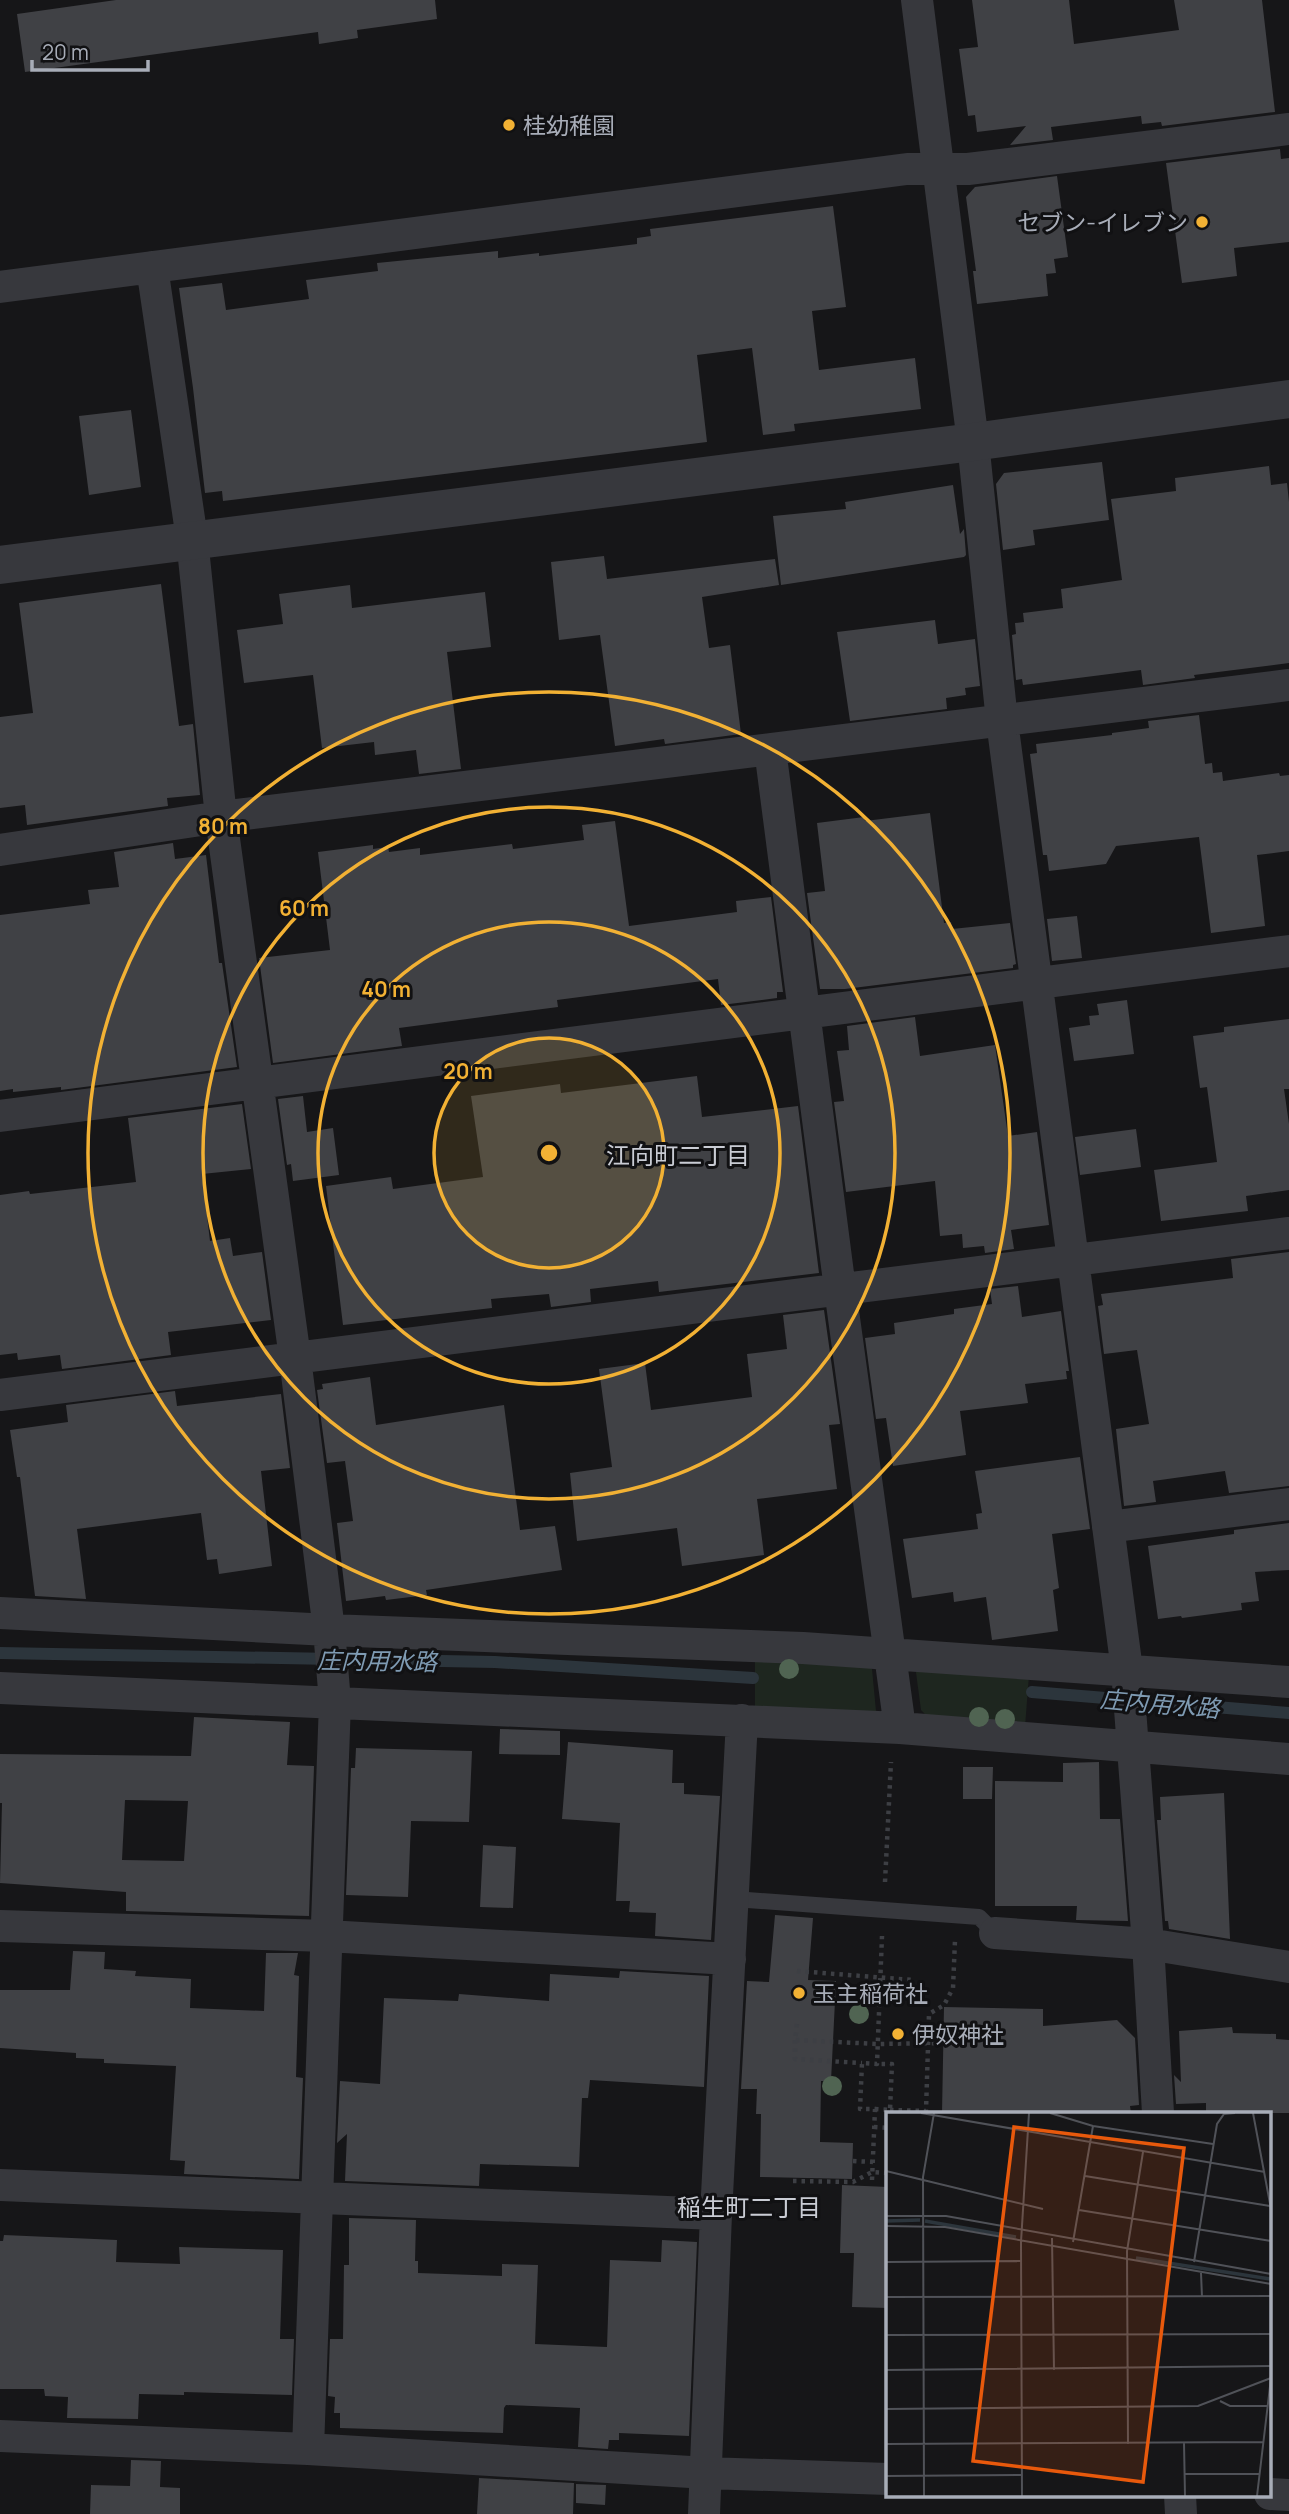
<svg xmlns="http://www.w3.org/2000/svg" width="1289" height="2514" viewBox="0 0 1289 2514" font-family="Manrope,'Noto Sans JP',sans-serif">
<style>
.green{fill:#1e261f}
.lines{fill:none;stroke-linecap:round;stroke-linejoin:round}
.stream{stroke:#2c353c;stroke-width:12}
.building{fill:#404145;fill-rule:evenodd}
.path{stroke:#3d3f44;stroke-width:4.5;stroke-dasharray:3.5 5;stroke-linecap:butt}
.service{stroke:#37383d;stroke-width:16}
.minor{stroke:#37383d;stroke-width:32}
.tertiary{stroke:#37383d;stroke-width:38}
.tree{fill:#506452}
.ring{fill:none;stroke:#f2b134;stroke-width:3.5}
.poi-dot{fill:#f2b134;stroke:#111113;stroke-width:2.5}
.labels{text-anchor:middle;dominant-baseline:central;stroke-width:6;stroke-linejoin:round;paint-order:stroke}
.poi-label{font-size:23px;fill:#a8adb8;stroke:#111113;text-anchor:start}
.neighbourhood-label{font-size:24px;fill:#c9ccd4;stroke:#111113}
.water-label{font-size:24px;font-style:italic;fill:#7f9bb3;stroke:#111113}
.inset-river{fill:none;stroke:#2c353c;stroke-width:3.5}
.inset-road{fill:none;stroke:#505258;stroke-width:2}
.view{fill:#e8590c;fill-opacity:0.15;stroke:#e8590c;stroke-width:3.5}
.inset-edge{fill:none;stroke:#a8adb8;stroke-width:3.5}
.centre{fill:#f2b134;stroke:#111113;stroke-width:3.5}
.ring-label{font-size:21px;text-anchor:middle;font-weight:bold;fill:#f2b134;stroke:#111113;stroke-width:6;stroke-linejoin:round;paint-order:stroke}
</style>
<rect width="100%" height="100%" fill="#161618"/>
<path class="green" d="M755 1661 867 1665 872 1669 876 1711 862 1716 755 1708Z
M915 1665 1029 1675 1025 1727 930 1719 921 1710Z"/>
<g class="lines">
<path class="stream" d="M0 1653 495 1662 753 1678
M1032 1692 1289 1713"/>
</g>
<path class="building" d="M116 0H435L437 19 357 30 358 38 319 44 318 32 25 72 17 14Z
M972 0H1069L1074 44 1179 30 1174 0H1262L1275 112 1162 126 1161 122 1142 124 1141 116 1051 127 1053 140 1010 145 1026 126 977 132 975 115 968 116 959 49 978 47Z
M1280 149 1281 159 1289 158V242L1234 248 1237 276 1182 283 1166 163Z
M1057 176 1068 257 1054 259 1056 273 1046 274 1048 296 977 304 973 271H976L966 197 975 187Z
M833 206 846 307 812 311 819 370 915 358 921 409 794 424 795 431 763 435 752 348 697 355 707 442 223 501 222 491 205 493 193 388 179 288 222 283 226 310 309 299 306 280 378 271 377 263 498 251V258L539 253V256L637 244V238L651 236 650 229Z
M131 410 141 487 89 495 79 416Z
M1102 462 1109 520 1033 530 1035 545 1003 550 996 484 1004 473Z
M1269 466 1271 485 1287 483 1289 502V663L1194 675 1195 678 1143 685 1141 670 1023 685 1022 679 1016 680 1012 635 1016 634 1015 623 1024 622 1023 613 1063 608 1061 589 1122 580 1111 499 1176 491 1175 478Z
M953 485 960 534 964 529 966 555 964 557 781 585 773 516 846 509 845 502Z
M604 556 607 579 775 559 779 585 702 597 709 648 730 645 741 734 665 744 664 739 615 746 600 635 559 640 551 562Z
M161 584 179 726 193 724 200 795 167 798 168 806 27 825 25 805 0 808V717L33 713 19 603Z
M350 585 352 608 485 592 491 647 447 652 461 769 419 774 416 750 375 755 374 742 322 748 313 675 244 683 237 630 283 624 279 594Z
M935 620 938 644 975 639 980 686 965 688 966 695 946 698 947 709 850 721 837 632Z
M1199 715 1205 764 1212 763 1213 773 1222 772 1223 781 1279 773 1280 776 1289 775V851L1257 855 1265 926 1211 933 1199 837 1116 846 1106 864 1049 871 1047 855H1043L1030 754 1037 753 1036 744 1112 735V733L1149 728 1148 721Z
M930 813 944 923 951 922 952 929 1010 923 1016 964 1013 965V968L845 989H820L807 893 825 891 817 823 864 817 865 821Z
M615 821 629 926 737 912 736 901 771 897 783 992H777V998L721 1005 718 979 557 1000 558 1007 399 1028 402 1046 273 1063 259 958 330 950 318 852 373 845V849L388 847 389 852 420 848V855L512 844 513 849 584 840 582 825Z
M173 843 175 859 206 855 219 963H222L237 1067 61 1090V1087L13 1092V1089L0 1091V915L90 904 88 890 119 887 114 852Z
M1077 916 1082 958 1052 961 1047 919Z
M1127 1000 1134 1054 1074 1061 1069 1028 1090 1025 1089 1016 1099 1015 1097 1004Z
M915 1017 920 1056 995 1045 1008 1136 1037 1132 1049 1225 1011 1230 1014 1249 985 1253 984 1246 963 1248 962 1234 940 1236 935 1181 846 1192 834 1102 844 1101 837 1051 849 1050 847 1026Z
M1289 1019V1089H1284L1289 1124V1190L1246 1196 1248 1211 1161 1221 1154 1170 1217 1162 1207 1087 1200 1088 1193 1036 1224 1032V1027Z
M697 1076 702 1117 798 1106 819 1273 659 1292 658 1281 590 1289 591 1302 551 1307 549 1294 491 1299 492 1308 343 1325 326 1186 391 1177 393 1189 483 1177 471 1096 560 1084 561 1093Z
M303 1096 307 1132 333 1128 339 1175 293 1181 291 1164 287 1165 278 1099Z
M242 1104 251 1169 202 1174 210 1241 230 1238 233 1256 262 1252 271 1320 168 1332 171 1355 62 1369 60 1355 18 1360 17 1353 0 1355V1195L29 1191 30 1194 136 1182 128 1118Z
M1136 1129 1141 1167 1080 1175 1075 1137Z
M1289 1252V1486L1229 1493 1225 1471 1153 1481 1156 1502 1124 1506 1116 1429 1149 1424 1137 1350 1104 1354 1098 1306 1103 1305 1101 1294 1233 1278 1231 1259Z
M1018 1286 1022 1317 1061 1311 1069 1371H1066L1067 1379 1025 1384 1028 1403 960 1411 966 1455 893 1466 886 1418 876 1419 865 1338 895 1334 894 1323 954 1314V1309L992 1304 990 1289Z
M824 1310 840 1424 829 1425 837 1489 757 1499 764 1555 682 1566 677 1528 577 1541 570 1473 612 1467 599 1369 645 1363 651 1410 752 1397 747 1354 787 1349 783 1315Z
M370 1377 376 1425 504 1405 520 1530 555 1526 562 1570 426 1590 427 1595 386 1600 385 1596 346 1601 337 1523 353 1521 345 1461 327 1463 317 1390 323 1389 322 1384Z
M175 1391 177 1406 281 1394 290 1468 261 1471 272 1566 219 1574 217 1559 207 1560 201 1513 77 1529 86 1599 35 1596 20 1477H17L10 1430 68 1422 66 1405Z
M1080 1457 1090 1529 1052 1534 1059 1588 1053 1590 1058 1631 992 1640 986 1597 954 1602 953 1592 912 1598 903 1539 978 1529 976 1514 982 1513 975 1471Z
M1289 1523V1570L1255 1572 1259 1601 1241 1603 1242 1610 1182 1618 1181 1616 1158 1619 1148 1546 1234 1534V1530Z
M194 1717 290 1722 287 1765 314 1766 309 1916 126 1911V1892L0 1883 2 1803H0V1754L191 1756ZM125 1800 188 1801 184 1861 122 1860Z
M500 1729 560 1731V1755L499 1754Z
M568 1742 673 1750 672 1783H684V1794L720 1796 711 1940 655 1936 656 1913 629 1912 630 1901H616L620 1823 562 1819Z
M356 1748 472 1751 469 1822 411 1821 408 1897 346 1895 351 1768H355Z
M1099 1762 1100 1819H1120L1128 1921 1076 1920 1077 1906H995V1781L1063 1782V1763Z
M963 1767H993L992 1799H963Z
M1224 1793 1230 1939 1169 1929 1168 1921H1165L1157 1820H1161L1160 1797Z
M483 1845 516 1847 513 1908 480 1907Z
M775 1915 813 1918 808 1980 836 1981 831 2081H821L820 2142 853 2143 852 2179 760 2177 761 2114H756L757 2089H741L747 1981 769 1982Z
M73 1951 105 1952 104 1969 136 1971 135 1976 191 1979 190 2008 264 2011 266 1953H298L294 1975 299 1976 296 2077 303 2078 299 2179 184 2174 185 2161 170 2160 176 2066 104 2063V2059L76 2058V2053L0 2048V1990H70Z
M620 1971 709 1976 704 2087 590 2080 588 2098H582L579 2167 480 2164 479 2186 345 2181 347 2134 337 2143 340 2081 380 2084 384 1998 458 2001 459 1994 549 2001 550 1974 619 1978Z
M944 2007 1043 2009V2026L1117 2020 1135 2038 1139 2105 1130 2106 1131 2113H942Z
M1232 2027 1233 2033 1276 2034V2039L1289 2040V2113H1206V2103L1176 2104 1174 2075 1181 2082 1179 2031Z
M842 2185 888 2187V2308L852 2307 854 2253H840Z
M349 2218 416 2220 415 2261H418V2273L502 2276V2264L538 2265 535 2344 607 2347 610 2260 661 2262 662 2240 697 2242 689 2436 619 2433V2440H609L608 2449 578 2447 580 2408 506 2405 504 2408 503 2433 340 2428V2413H334L335 2397 328 2396 330 2339H343L344 2265H349Z
M4 2235 117 2240 116 2262 180 2264 179 2247 283 2250 280 2339H294L292 2395 184 2392V2395L139 2394 138 2419 67 2418 68 2397 45 2396 44 2389H0V2241H3Z
M131 2460 161 2461 160 2487 180 2488V2514H90L91 2485 130 2486Z
M479 2478 574 2483 573 2514H477Z
M576 2484 606 2485 605 2505 576 2503Z"/>
<g class="lines">
<path class="path" d="M885 1882 891 1762
M797 1971 913 1980
M797 2024 795 2040 878 2044 940 2043
M795 2040V2059L862 2063
M875 2109 890 2110 892 2064H877
M890 2110 926 2111 929 2014 944 2005 953 1988 955 1940
M874 2127 888 2128
M853 2161 873 2162
M872 2180 875 2109H860L862 2063 877 2064 882 1936
M793 2181 853 2182 872 2172 888 2173"/>
<path class="service" d="M734 1899 979 1917 995 1933"/>
<path class="minor" d="M917 0 973 442 1002 721 1127 1670 1148 1944 1158 2113
M152 267 192 539 221 817 295 1358 329 1630 335 1702 308 2449
M0 287 907 169H968L1289 129
M770 749 840 1289 900 1728
M0 850 221 817 1289 685
M0 1116 1289 951
M0 1395 1289 1233
M1108 1527 1289 1504
M0 1613 329 1630 803 1648 1289 1682
M0 1688 900 1728 1289 1759
M0 1926 327 1936 730 1959
M995 1933 1148 1944 1289 1967
M0 2185 716 2214
M0 2436 308 2449 707 2473 888 2479
M1270 2494 1289 2495
M1180 2495 1181 2514
M704 2514 716 2214 742 1720"/>
<path class="tertiary" d="M0 565 973 442 1289 399"/>
</g>
<g class="tree">
<circle cx="789" cy="1669" r="10"/>
<circle cx="979" cy="1717" r="10"/>
<circle cx="1005" cy="1719" r="10"/>
<circle cx="859" cy="2014" r="10"/>
<circle cx="832" cy="2086" r="10"/>
</g>
<circle cx="549" cy="1153" r="115" fill="#f2b134" fill-opacity=".12"/>
<g class="ring">
<circle cx="549" cy="1153" r="115"/>
<circle cx="549" cy="1153" r="231"/>
<circle cx="549" cy="1153" r="346"/>
<circle cx="549" cy="1153" r="461"/>
</g>
<g class="poi-dot">
<circle cx="509" cy="125" r="7"/>
<circle cx="1202" cy="222" r="7"/>
<circle cx="799" cy="1993" r="7"/>
<circle cx="898" cy="2034" r="7"/>
</g>
<g class="labels">
<g class="poi-label">
<text x="523" y="125">桂幼稚園</text>
<text x="1188" y="222" text-anchor="end">セブン-イレブン</text>
<text x="813" y="1993">玉主稲荷社</text>
<text x="912" y="2034">伊奴神社</text>
</g>
<g class="neighbourhood-label">
<text x="678" y="1154">江向町二丁目</text>
<text x="749" y="2206">稲生町二丁目</text>
</g>
<g class="water-label">
<text transform="translate(377 1660) rotate(1)">庄内用水路</text>
<text transform="translate(1160 1703) rotate(5)">庄内用水路</text>
</g>
</g>
<g transform="translate(886 2112)">
<rect width="385" height="385" fill="#161618"/>
<path class="inset-river" d="M0 109 34 108M39 109 130 125M250 146 384 167"/>
<path class="inset-road" d="M35 1 379 60M164 1 207 14 327 32M367 1 385 97M0 59 157 97M199 64 384 94M193 98 385 129M0 104H60L385 162M0 114 59 115 385 172M166 126 168 258M187 130 207 14M0 150 135 149M308 150 331 12 338 2 349 1M315 161 316 185M0 185 385 184M0 223 385 222M0 258 385 254M334 289 344 294H382M0 297 312 294 385 266M298 331 299 384M0 332 377 330M242 332 241 139 257 40M298 362H374M0 364 136 363M38 384 37 65 48 1M136 384 135 130 143 1M371 384 385 266"/>
<path class="view" d="M128 15 298 36 257 370 87 349Z"/>
<rect width="385" height="385" class="inset-edge"/>
</g>
<circle cx="549" cy="1153" r="10" class="centre"/>
<g class="ring-label">
<text x="223" y="834">80 m</text>
<text x="304" y="916">60 m</text>
<text x="386" y="997">40 m</text>
<text x="468" y="1079">20 m</text>
</g>
<path d="M32 60v10h116v-10" fill="none" stroke="#a8adb8" stroke-width="3.5"/>
<text x="42" y="60" font-size="21" fill="#a8adb8" stroke="#111113" stroke-width="5" paint-order="stroke">20 m</text>
</svg>
